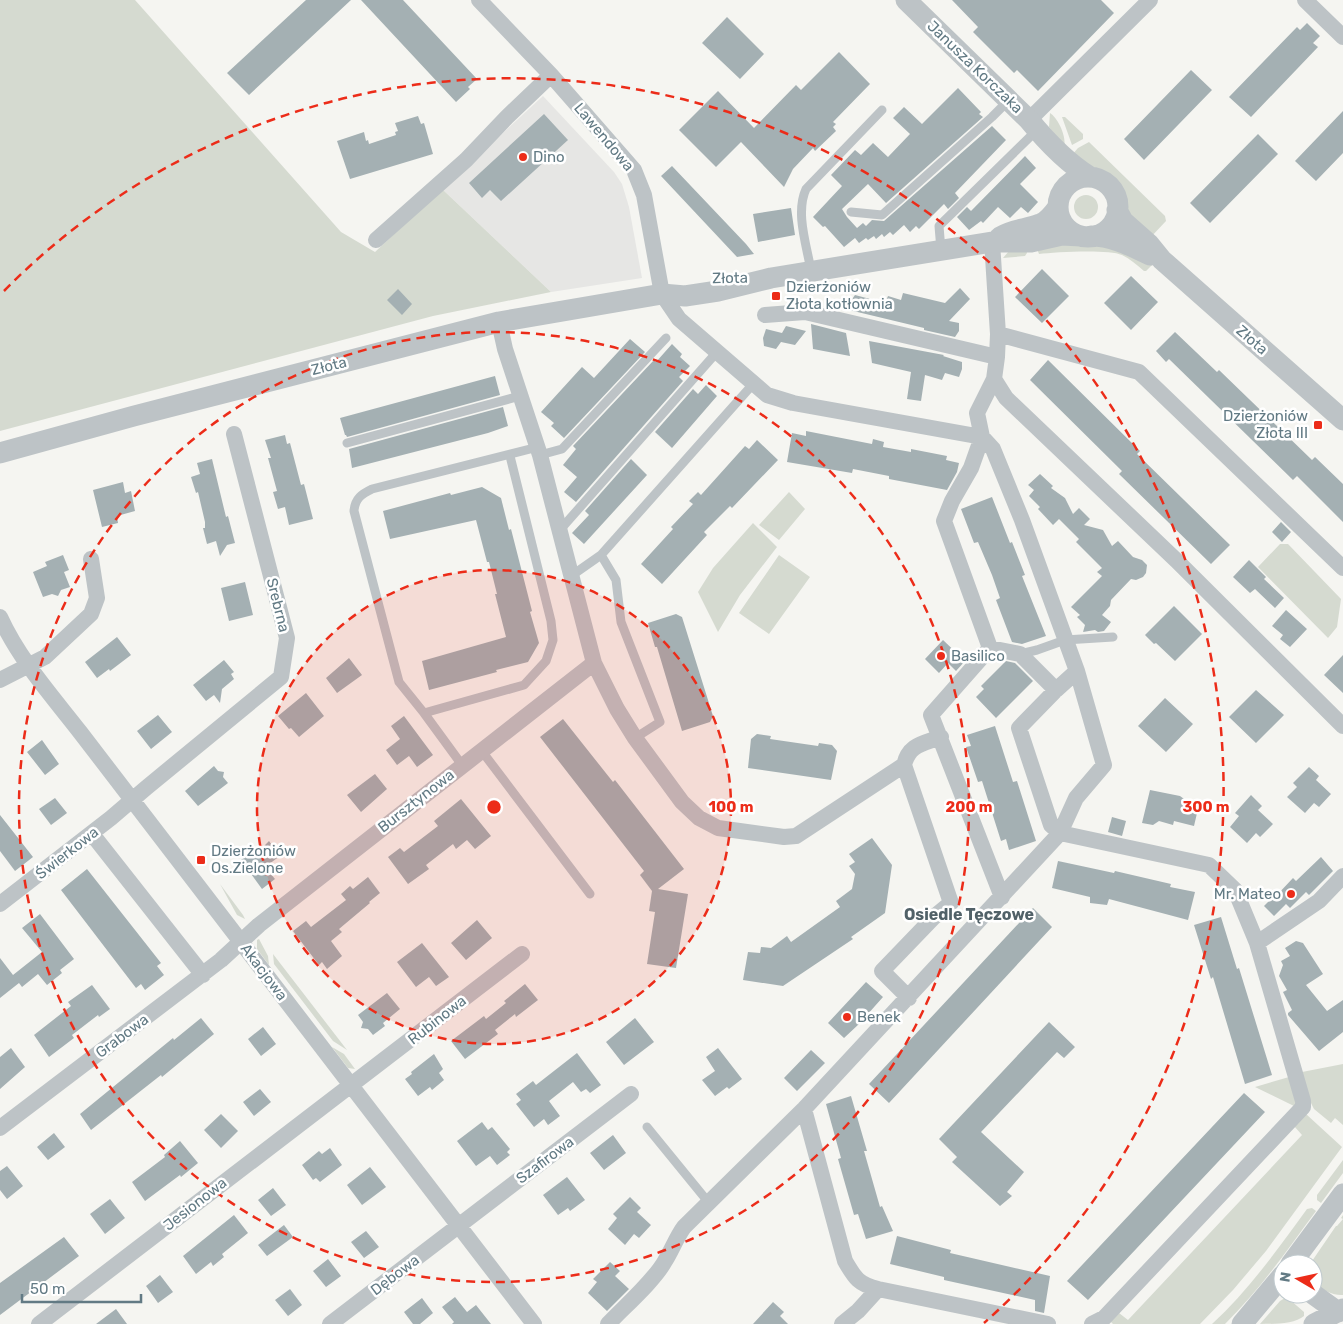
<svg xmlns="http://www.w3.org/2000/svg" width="1343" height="1324" viewBox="0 0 1343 1324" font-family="Rubik,sans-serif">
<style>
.built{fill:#e6e6e4}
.green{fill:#d5dad0}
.building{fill:#a4b0b3}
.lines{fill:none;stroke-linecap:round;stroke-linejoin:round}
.service{stroke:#bdc3c6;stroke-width:9}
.minor{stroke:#bdc3c6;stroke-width:16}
.tertiary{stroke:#bdc3c6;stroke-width:21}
.ring{fill:none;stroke:#ec2c19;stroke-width:2.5;stroke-dasharray:9 6}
.poi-dot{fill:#ec2c19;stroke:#fff;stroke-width:2}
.labels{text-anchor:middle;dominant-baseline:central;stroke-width:5;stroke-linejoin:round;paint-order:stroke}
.street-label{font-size:15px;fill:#627a84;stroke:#fff}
.poi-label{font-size:15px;fill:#627a84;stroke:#fff;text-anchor:start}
.neighbourhood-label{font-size:16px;font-weight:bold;fill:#516168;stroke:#fff}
.centre{fill:#ec2c19;stroke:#fff;stroke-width:2.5}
.ring-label{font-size:15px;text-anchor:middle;font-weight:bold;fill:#ec2c19;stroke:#fff;stroke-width:5;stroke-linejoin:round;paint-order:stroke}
</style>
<rect width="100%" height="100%" fill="#f5f5f1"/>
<path class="built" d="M543 96 614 172 622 184 629 207 642 278 551 292 442 189Z"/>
<path class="green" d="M0 0H135L341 232 375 252 442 189 551 292 433 316 0 431Z
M1050 113C1058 118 1067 137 1064 147L1049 127Z
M1062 117H1065L1083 134V139L1072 145Z
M1089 142 1165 216 1166 221 1150 238 1123 211 1121 199 1114 185 1105 176 1071 156 1078 148Z
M1074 207a12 12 0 1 1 24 0a12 12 0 1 1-24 0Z
M1101 241 1152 265 1146 271H1144C1137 265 1130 259 1122 255 1109 249 1055 252 1039 254L1036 246Z
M1026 247 1027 253 1025 256 1003 258 1009 251Z
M789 492 805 509 779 540 759 525Z
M753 523 777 547 740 595 718 632 698 592 713 568Z
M1280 544H1288L1341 599 1337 627 1328 638 1258 567Z
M779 555 810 577 769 634 739 613Z
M220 884 243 915 245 919 237 915Z
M259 939 268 956 269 965 257 949V940Z
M273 954 337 1037 347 1050 333 1041 274 964Z
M332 1047 344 1054 355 1069 348 1068Z
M1343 1064V1125L1335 1118 1331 1123 1314 1109 1311 1103 1302 1072Z
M1289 1077 1297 1098 1295 1105 1294 1106 1255 1087Z
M1306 1114 1342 1147 1266 1251 1233 1290 1200 1324H1113L1110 1321 1119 1313 1128 1320 1302 1135 1294 1126Z
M1343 1160V1173L1321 1203 1317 1200V1195Z
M1312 1208 1316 1211C1287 1250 1260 1290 1225 1324H1212C1248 1291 1278 1249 1307 1209Z
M1343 1215V1295C1334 1296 1318 1289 1314 1281 1312 1277 1313 1269 1313 1264H1310L1336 1226H1337L1343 1219 1341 1218Z
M1285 1298 1289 1299 1304 1312V1316C1295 1324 1274 1324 1260 1324L1280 1301Z"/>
<path class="building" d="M306 0H351L249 95 227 73Z
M361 0H403L477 79 468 87 470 89 456 102Z
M952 0H1101L1114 13 1038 91 1017 70 1014 73 973 32 978 27Z
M727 17 764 54 740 79 702 43Z
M1307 23 1320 36 1313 43 1318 47 1251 117 1229 97 1297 27 1300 30Z
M839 52 870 84 833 122 836 124 833 127 836 131 815 151 813 148 793 169 784 187 741 142 716 167 679 130 718 91 754 128 796 85 801 90Z
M1191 70 1212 90 1144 160 1124 139Z
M958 88 981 112 979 114 983 117 886 203 868 184 842 209 847 217 857 228 863 223 866 226 872 220 884 221 992 126 1006 140 955 193 959 198 948 209 944 204 919 229 916 226 910 232 904 225 893 235 890 232 884 237 882 234 876 239 874 236 868 240 866 238 859 243 855 238 844 247 825 226 823 227 813 217 842 186 831 175 855 150 861 155 873 143 888 157 910 134 893 118 904 107 922 124Z
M1343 111V153L1316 181 1295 161Z
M544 114 568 140 501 201 490 190 482 198 469 183Z
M418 116 421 124 424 123 433 154 350 179 337 141 364 132 366 141 368 140 369 144 396 135 395 132 398 131 395 123Z
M1258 134 1278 154 1210 223 1190 203Z
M1025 156 1036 168 1020 184 1038 202 1028 213 1021 207 1010 218 998 207 983 223 981 221 969 230 957 217 967 207 971 211Z
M672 166 746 244 754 254 737 257 661 176Z
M791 208 795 235 758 242 753 214Z
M1042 269 1069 296 1042 323 1015 297Z
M1131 276 1158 302 1131 330 1104 303Z
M960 288 970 299 949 321 959 323V331L955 337 924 330V328L845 309 855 295 885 303 888 296 901 300 903 293 945 303Z
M398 289 412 304 402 315 387 300Z
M811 324 846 333 850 356 813 349Z
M786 326 806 331 795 345 781 342 776 349 764 346 763 338 766 329 782 333Z
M1175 332 1217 372 1219 370 1312 460 1315 457 1343 484V522L1297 476 1293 480 1169 359 1166 362 1156 351Z
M630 339 645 352 564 438 551 426 554 423 541 412 582 367 594 378Z
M869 341 944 355 943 356 962 362V369L959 377 945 373 942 380 925 375 921 401 907 399 911 372 872 363Z
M672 344 682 354 680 357 690 366 679 377 683 381 576 502 564 492 577 477 563 465 576 449 573 446 654 360 656 362Z
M1048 360 1140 451 1137 454 1230 545 1211 564 1119 474 1122 471 1030 380Z
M495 376 500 395 347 437 346 435H345L340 418Z
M706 385 717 396 672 448 655 432 693 389 698 394Z
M503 407 508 426 488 433 352 468 349 449Z
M806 431 872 444 873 439 884 442 883 447 911 452V449L947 456 946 460 959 463 957 472 947 490 889 479V476L853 469 852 473 787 462 792 433 806 436Z
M285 435 287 444 290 443 301 485 304 484 313 519 289 525 285 507 278 509 273 492 277 491 268 458H271L265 440Z
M757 440 778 460 732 508 730 506 704 532 707 535 662 584 641 564 673 529 671 527 693 504 689 501 698 492 701 495 745 446 749 449Z
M212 459 226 517 228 516 235 543 227 545 220 556 216 541 207 544 203 528H205V522L198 492 196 493 191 477 200 474 197 463Z
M631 459 647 475 584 544 572 533 589 515 585 511Z
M1040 474 1053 486 1051 488 1065 498 1073 514 1079 508 1090 519 1084 525 1103 530 1112 546 1118 541 1133 557 1142 560 1147 565 1146 573 1143 577 1136 580 1131 579 1111 600 1110 606 1102 615 1111 622 1104 631 1098 632 1095 630 1083 632 1085 625 1077 617 1080 615 1071 607 1102 576 1097 572 1102 568 1076 542 1079 539 1059 519 1053 525 1038 509 1040 507 1029 496 1034 490 1028 485Z
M123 482 125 493 131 491 135 511 117 516 118 523 102 527 93 490Z
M482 487 501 498 509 530 511 529 532 611 530 612 539 643 528 662 496 670 497 672 429 690 422 661 506 637 495 594H497L489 562H487L476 520 390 539 383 511 450 493 451 495Z
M992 497 1010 543 1012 542 1025 575 1022 576 1046 636 1022 644 1012 642 996 600 1000 598 992 575 978 542 974 543 961 509Z
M1281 522 1291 532 1282 542 1272 532Z
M63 555 69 570 64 572 70 587 61 590 58 596 52 594 43 597 33 572 47 566 45 562Z
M1249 560 1266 577 1264 579 1284 598 1275 608 1255 589 1250 593 1233 577Z
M245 582 253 615 229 621 221 588Z
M1174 606 1202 634 1175 661 1156 643 1154 644 1145 635Z
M1286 610 1307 629 1290 647 1280 639 1283 635 1272 626Z
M676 614 682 617 713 716 710 722 682 731 657 647H655L648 623Z
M117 637 131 655 110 671 109 669 97 678 85 662Z
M943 640 965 661 956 671 948 663 939 673 925 659Z
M1343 655V693L1324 675Z
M349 658 362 675 337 693 326 678Z
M224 660 234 672 231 674 234 679 222 689 220 703 214 695 206 701 193 685Z
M1006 661 1015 663 1033 681 996 718 976 697 984 689 981 686Z
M1256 690 1284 715 1256 743 1229 717Z
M306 693 324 716 299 737 291 728 289 729 278 716Z
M1165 698 1193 724 1166 752 1138 726Z
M158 715 172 732 151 749 137 731Z
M404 716 433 755 417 767 409 756 397 765 386 750 400 739 391 726Z
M563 719 613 782 615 780 684 869 658 889 688 894 676 968 647 964 655 912 649 911 652 891 640 875 644 871 540 737Z
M995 726 1013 782 1017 781 1036 841 1009 850 1006 839 1001 841 982 781 978 782 966 747 971 746 967 735Z
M757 734 771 736 770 739 818 746 819 743 832 745 837 751 831 780 748 768 751 739Z
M42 740 59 764 45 775 27 752Z
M214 766 218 771 224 772 223 777 228 783 198 806 185 791Z
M1309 767 1319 776 1316 780 1331 794 1319 807 1314 803 1305 813 1287 797 1297 787 1293 783Z
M375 774 387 789 361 812 347 795Z
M1150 790 1180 796 1198 809 1194 826 1174 821 1173 825 1159 821 1153 825 1142 823Z
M1251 795 1262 806 1258 810 1273 824 1260 837 1256 833 1247 843 1230 827 1239 816 1235 813Z
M55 798 67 813 51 825 39 809Z
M461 799 491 836 475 849 467 840 456 849 453 844 426 865 429 869 408 884 388 857 400 848 404 852 438 826 434 821Z
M0 815 33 857 15 871 0 851Z
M1112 817 1126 821 1122 836 1108 832Z
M872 838 892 865 885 913 851 937 853 939 783 986 743 980 748 952 760 953 761 947 771 948 787 936 791 942 840 907 836 901 852 889 855 874 849 866 855 862 849 854Z
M269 841 280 856 265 867 275 879 262 889 241 860 251 852V846L262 848Z
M1321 857 1333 871 1309 895 1306 892 1290 908 1286 904 1274 916 1264 906 1276 894 1277 895 1293 878 1296 881Z
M1058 861 1114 873 1115 871 1171 884 1170 887 1195 892 1188 920 1109 899 1107 905 1090 903V897L1052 888Z
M87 869 161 963 157 966 164 975 145 990 141 984 136 988 61 890Z
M368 877 380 893 369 902 370 903 339 929 342 932 331 941 342 956 327 969 322 962 319 965 293 931 306 921 311 927 346 900 341 894 350 886 353 889Z
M1033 908 1052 927 889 1103 869 1084Z
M40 914 74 959 60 970 62 973 47 985 38 974 22 987 19 983 0 998V958L13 975 42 952 22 928Z
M1221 917 1237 969 1239 968 1272 1075 1245 1084 1213 977 1211 979 1194 925Z
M477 920 492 938 466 960 451 943Z
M1296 941 1303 943 1323 974 1306 985 1327 1011 1343 1000V1032L1319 1051 1288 1015V1013L1292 1010 1283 992 1287 990 1279 976 1283 965 1281 961 1290 956 1285 948Z
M422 943 449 977 436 986 429 977 416 987 397 962Z
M866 982 883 997 859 1024 844 1038 828 1023Z
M525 984 538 1000 516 1017 515 1014 495 1030 498 1034 465 1059 451 1041 484 1016 486 1019 506 1003 504 1001Z
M92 985 110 1009 99 1017 98 1015 72 1035 74 1038 49 1057 34 1035 71 1006 68 1002Z
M387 993 400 1009 383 1023 385 1026 373 1035 368 1029 361 1028 363 1022 358 1015Z
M201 1018 214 1034 162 1077 161 1075 91 1130 80 1114 173 1038 174 1040Z
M635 1018 654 1042 624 1065 606 1042Z
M1049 1022 1075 1047 1064 1058 1057 1052 981 1132 1024 1172 1007 1192 1012 1196 1000 1206 952 1162 957 1157 939 1139Z
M263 1027 276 1044 261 1056 248 1039Z
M11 1048 25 1067 0 1089V1057Z
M718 1048 742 1079 729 1089 727 1087 715 1096 702 1080 715 1071 706 1057Z
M811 1050 825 1063 797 1091 784 1078Z
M577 1053 601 1085 590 1093 586 1089 581 1092 573 1082 549 1101 560 1116 548 1125 544 1119 534 1127 516 1104 521 1100 516 1094 533 1081 536 1085Z
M434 1054 443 1069 439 1073 444 1080 432 1090 430 1087 418 1096 405 1079 412 1074 411 1072Z
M260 1089 271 1102 254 1116 243 1102Z
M1244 1093 1265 1112 1088 1300 1067 1281Z
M851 1096 867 1151H864L880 1207 882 1206 893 1231 866 1239 858 1214 854 1215 838 1159 841 1158 826 1104Z
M221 1114 238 1131 221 1148 204 1130Z
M482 1122 488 1130 492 1127 510 1149 507 1152 510 1155 497 1165 490 1156 476 1166 457 1141Z
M54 1133 65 1147 48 1160 37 1147Z
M613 1135 626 1153 604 1170 590 1153Z
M180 1141 198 1163 181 1177 180 1175 145 1201 132 1182 165 1157 164 1155Z
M330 1148 342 1165 320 1182 316 1178 313 1180 302 1165 319 1151 322 1154Z
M7 1166 23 1186 7 1199 0 1190V1171Z
M370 1167 386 1187 362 1205 347 1185Z
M567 1177 585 1200 570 1211 568 1208 558 1215 543 1195Z
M273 1188 286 1205 271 1216 258 1200Z
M630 1197 641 1208 637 1212 651 1225 639 1238 634 1234 625 1245 608 1229 617 1218 613 1214Z
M110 1199 125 1218 105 1234 90 1214Z
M234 1215 248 1233 222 1254 224 1257 213 1266 211 1262 196 1274 183 1256Z
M284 1225 293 1237 267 1256 258 1245Z
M366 1231 379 1247 364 1258 351 1242Z
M897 1236 951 1250 950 1253 1050 1276 1044 1313 1035 1311V1300L944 1280V1277L890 1264Z
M64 1237 79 1256 0 1315V1283Z
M328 1259 341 1276 326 1287 313 1271Z
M610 1262 620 1271 615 1276 629 1289 607 1311 588 1293 597 1282 593 1279Z
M160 1275 173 1292 158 1303 146 1286Z
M290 1289 302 1305 288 1316 275 1300Z
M455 1297 467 1312 476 1305 491 1324H452L454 1322 442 1307Z
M422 1298 433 1313 420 1324H413L404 1312Z
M773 1302 784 1312 780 1316 788 1324H753Z
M116 1309 127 1324H96Z"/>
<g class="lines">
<path class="service" d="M851 212 882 215 992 117 1009 100
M941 250 939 226 1037 130
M811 271C807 246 795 213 806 189L882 110
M347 443 520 396
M540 455 562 449 666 338
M510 456 551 621 553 640 546 661 524 685 424 713 399 682 354 511C355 498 362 494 372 489L538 447
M559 531 717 352
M601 555 616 580 621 622 660 722 635 738
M571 576 601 555 754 383
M1020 654 1037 650 1065 640 1113 637
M424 713 462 765
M481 750 590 894
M647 1127 709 1203"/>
<path class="minor" d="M479 0 551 75 634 170 644 195 662 294 679 319 767 395 793 403 982 437 993 449 1022 520 1077 671 1104 765 1076 798 1060 833 804 1109 684 1227C676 1238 672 1250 665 1261 654 1281 624 1307 608 1324
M1305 0 1343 37
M1029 120 1150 0
M376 240 466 160 507 117 551 75
M992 242 998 334 997 357 994 379 977 413 982 437 971 468 952 501 944 521 990 648 1020 654 1056 690
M765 315 805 312 997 357
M499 322 505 349 540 455 594 663 617 709 635 738 682 802 699 818 718 828 784 837 796 836 904 765C909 744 923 744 941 737
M998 334 1139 372 1343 568
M994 379 1006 398 1177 561 1343 726
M0 617C19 659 52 696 80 732L534 1324
M990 648 931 715 1002 897
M1077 671 1056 690 1019 728 1051 825 1060 833 1209 865 1235 890 1257 943 1319 901 1343 876
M0 680 45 657 91 614 97 598 91 559
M904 765 951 903 934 917 882 971 909 998
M92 834 203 975
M0 904 111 818 146 788 281 677 287 638 234 434
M804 1109 845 1261C855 1278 858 1284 878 1289L1048 1324
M0 1128 221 960 259 925 594 663
M39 1324 522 954
M330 1324 631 1094
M842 1324 858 1311 878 1289
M1092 1324 1104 1318 1303 1107V1101L1257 943"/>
<path class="tertiary" d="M906 0 1029 120C1047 142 1066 162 1090 177
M1058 207a30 30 0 1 1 60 0a30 30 0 1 1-60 0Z
M1117 210 1123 221 1149 244 1162 260 1343 420
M1091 236C1113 236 1131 246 1150 255
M1000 237C1015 228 1026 230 1040 224 1048 221 1053 214 1058 207
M0 453 134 416 499 322 662 294 685 296 718 291 771 278 992 242H1031L1062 235 1081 236
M1291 1264 1343 1194
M1313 1294 1338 1312
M1242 1324 1283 1275
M1314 1324 1343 1309"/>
</g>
<circle cx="494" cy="807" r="237" fill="#ec2c19" fill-opacity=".12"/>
<g class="ring">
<circle cx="494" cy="807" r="237"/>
<circle cx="494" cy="807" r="475"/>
<path d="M4 291A712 712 0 1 1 984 1323"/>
</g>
<g class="poi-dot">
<circle cx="523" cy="157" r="5"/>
<rect x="771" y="291" width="10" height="10" rx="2.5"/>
<rect x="1313" y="420" width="10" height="10" rx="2.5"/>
<circle cx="941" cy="656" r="5"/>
<rect x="196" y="855" width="10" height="10" rx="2.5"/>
<circle cx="1291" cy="894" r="5"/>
<circle cx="847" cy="1017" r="5"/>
</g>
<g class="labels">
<g class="street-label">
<text transform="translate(975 67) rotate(44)">Janusza Korczaka</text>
<text transform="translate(604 137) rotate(50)">Lawendowa</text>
<text transform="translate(730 278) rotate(-1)">Złota</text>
<text transform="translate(1252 340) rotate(41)">Złota</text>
<text transform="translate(329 366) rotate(-14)">Złota</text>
<text transform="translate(278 605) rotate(76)">Srebrna</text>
<text transform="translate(416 801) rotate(-38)">Bursztynowa</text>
<text transform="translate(67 853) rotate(-38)">Świerkowa</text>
<text transform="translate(264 972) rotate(53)">Akacjowa</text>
<text transform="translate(437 1020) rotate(-38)">Rubinowa</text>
<text transform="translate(122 1036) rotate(-37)">Grabowa</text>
<text transform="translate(545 1160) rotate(-37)">Szafirowa</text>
<text transform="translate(195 1204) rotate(-38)">Jesionowa</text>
<text transform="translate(395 1275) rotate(-37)">Dębowa</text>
</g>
<g class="poi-label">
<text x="533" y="157">Dino</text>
<text x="786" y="287">Dzierżoniów<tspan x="786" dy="17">Złota kotłownia</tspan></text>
<text x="1308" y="416" text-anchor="end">Dzierżoniów<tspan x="1308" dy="17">Złota III</tspan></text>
<text x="951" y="656">Basilico</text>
<text x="211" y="851">Dzierżoniów<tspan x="211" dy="17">Os.Zielone</tspan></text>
<text x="1281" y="894" text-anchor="end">Mr. Mateo</text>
<text x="857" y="1017">Benek</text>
</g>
<g class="neighbourhood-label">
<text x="969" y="914">Osiedle Tęczowe</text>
</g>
</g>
<circle cx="494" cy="807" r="8" class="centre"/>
<g class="ring-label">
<text x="731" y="812">100 m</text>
<text x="969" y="812">200 m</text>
<text x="1206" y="812">300 m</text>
</g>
<g transform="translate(1298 1279) rotate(279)"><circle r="24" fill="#ffffff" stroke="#c0cace"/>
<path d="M0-4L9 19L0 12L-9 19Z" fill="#ec2c19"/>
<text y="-8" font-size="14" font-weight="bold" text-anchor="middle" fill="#627a84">N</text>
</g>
<path d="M22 1294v8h119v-8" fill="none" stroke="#627a84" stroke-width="2.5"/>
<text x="30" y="1294" font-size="15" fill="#627a84" stroke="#ffffff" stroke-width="4" paint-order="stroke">50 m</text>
</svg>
